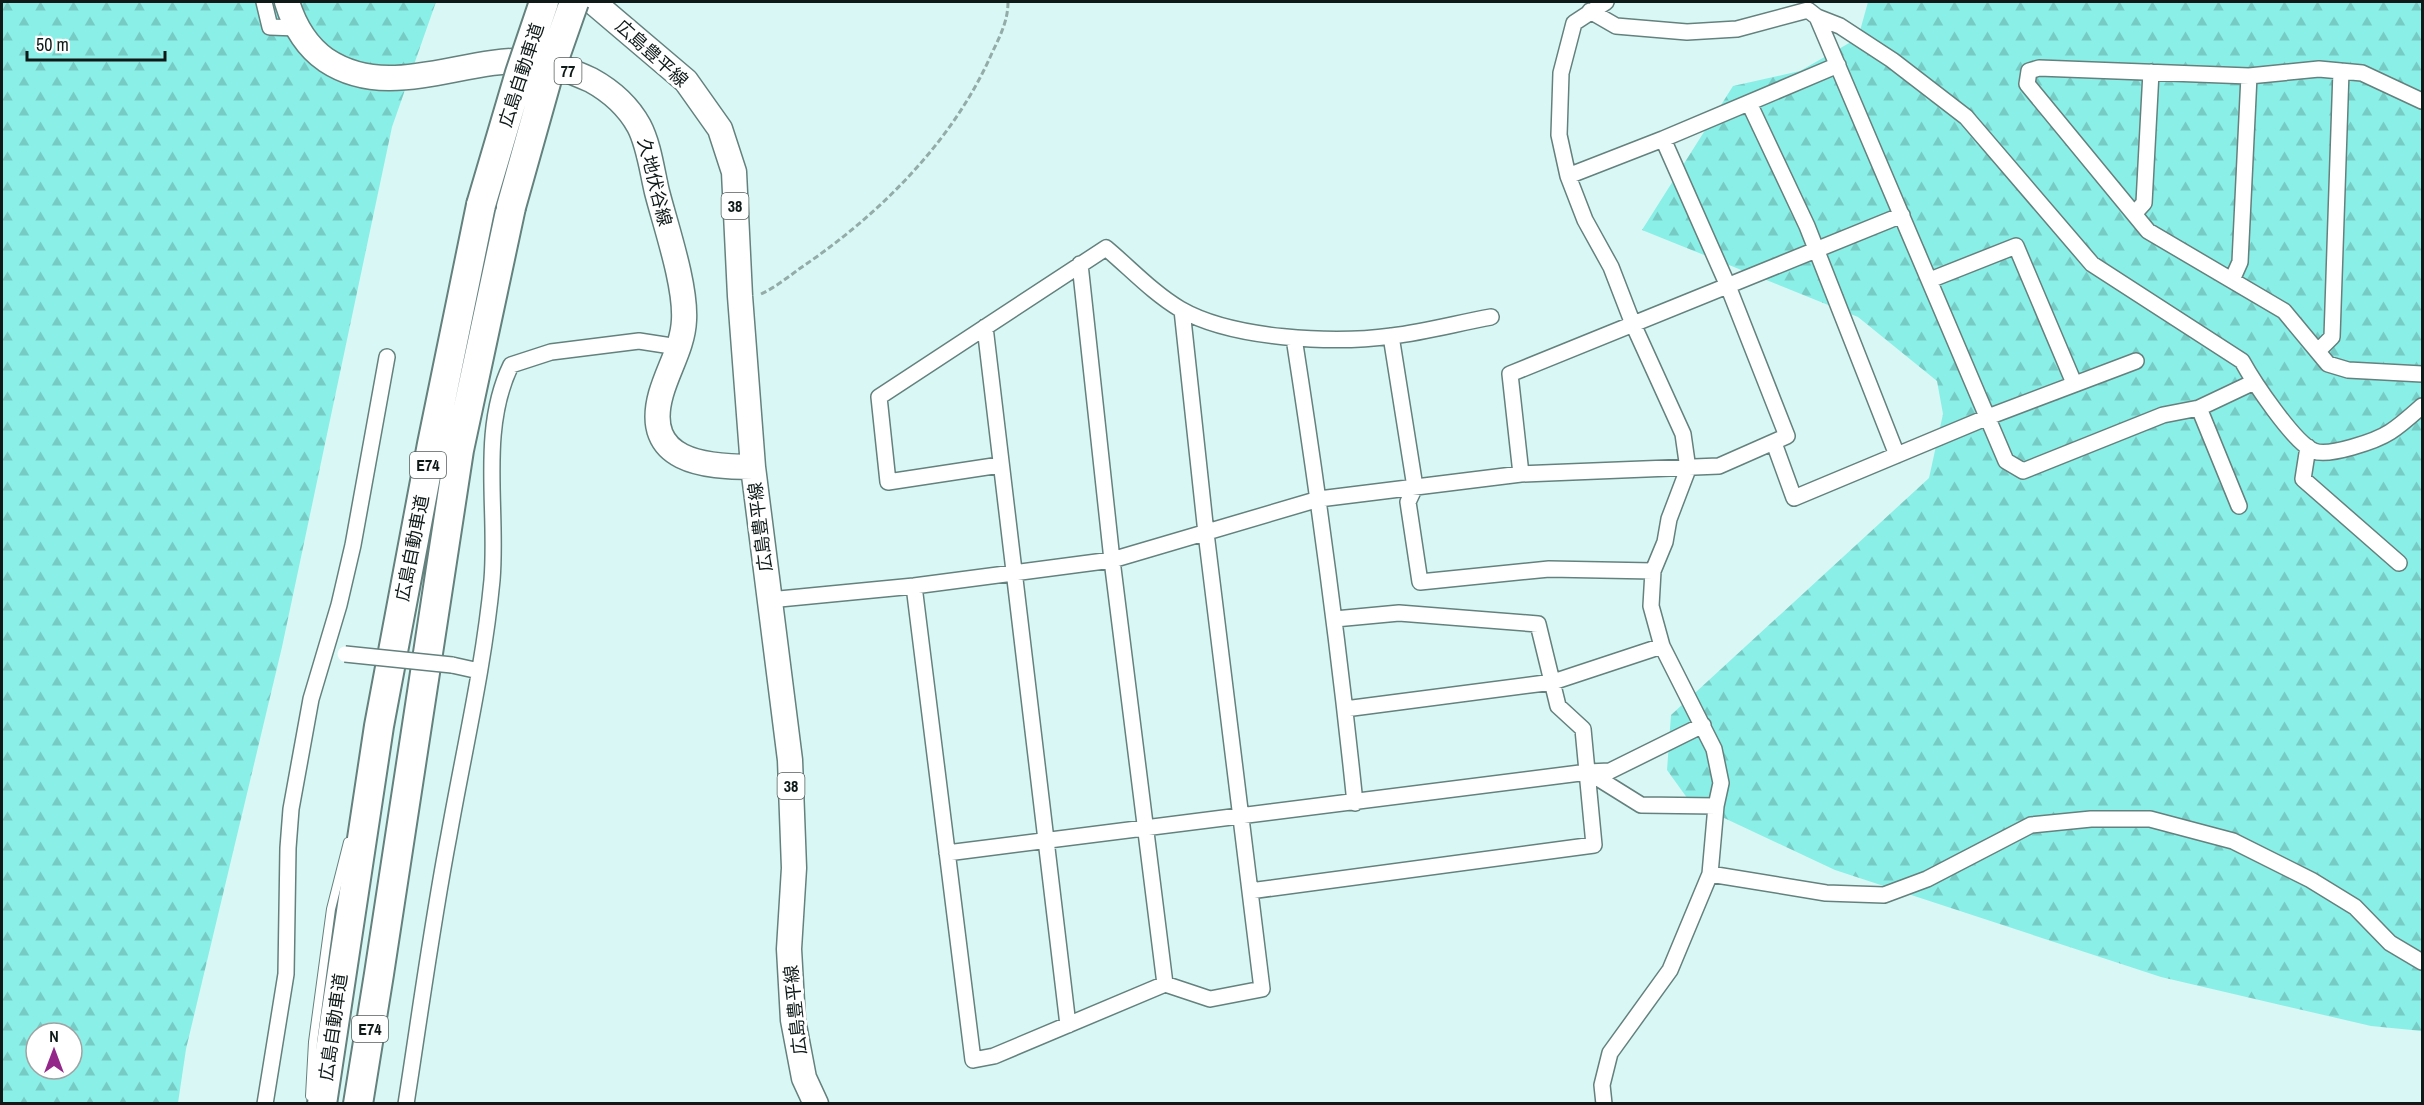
<svg xmlns="http://www.w3.org/2000/svg" width="2424" height="1105" viewBox="0 0 2424 1105" font-family="'Archivo Narrow','Noto Sans JP',sans-serif">
<style>
.forest{fill:url(#forest-firs);fill-rule:evenodd}
.lines{fill:none;stroke-linecap:round;stroke-linejoin:round}
.service-casing{stroke:#64817e;stroke-width:10}
.minor-casing{stroke:#64817e;stroke-width:18}
.primary-casing{stroke:#64817e;stroke-width:27}
.motorway-casing{stroke:#64817e;stroke-width:32}
.path{stroke:#93aba9;stroke-width:3;stroke-dasharray:6 3;stroke-linecap:butt}
.service{stroke:#fff;stroke-width:8}
.minor{stroke:#fff;stroke-width:15}
.primary{stroke:#fff;stroke-width:24}
.motorway{stroke:#fff;stroke-width:28}
.minor-bridge-casing{stroke:#64817e;stroke-width:18;stroke-linecap:butt}
.motorway-bridge-casing{stroke:#64817e;stroke-width:32;stroke-linecap:butt}
.minor-bridge{stroke:#fff;stroke-width:15}
.motorway-bridge{stroke:#fff;stroke-width:28}
.labels{text-anchor:middle;dominant-baseline:central;stroke-width:6;stroke-linejoin:round;paint-order:stroke}
.shield{fill:#fff;stroke:#565e5d;stroke-width:1.5}
.shield-label{font-size:16px;font-weight:bold;fill:#0e1918}
.street-label{font-size:18px;fill:#0e1918;stroke:#fff}
</style>
<defs>
<pattern id="forest-firs" width="22" height="20" patternUnits="userSpaceOnUse" patternTransform="scale(1.5)"><rect width="22" height="20" fill="#8aefe7"/><path d="M5 1l3.5 6h-7zM16 11l3.5 6h-7z" fill="#76ccc5"/></pattern>
</defs>
<rect width="100%" height="100%" fill="#d9f8f5"/>
<path class="forest" d="M2 2H436L392 127 282 647 186 1049 178 1103 2 1104ZM36 1033H72V1069H36Z
M1868 2H2422V1031L2371 1026 2161 977 1835 870 1690 802 1667 770 1671 715 1929 478 1943 414 1937 381 1858 317 1642 230 1733 86 1800 71 1858 38Z"/>
<g class="lines">
<g class="service-casing">
<path id="service" d="M310 1096 313 1042 331 909 348 842"/>
</g>
<g class="minor-casing">
<path id="minor" d="M264 2 270 27 297 28
M1590 11 1616 26 1687 32 1737 29 1808 10 1817 17 2006 461 2023 471 2163 415 2199 408 2254 382
M1817 17 1840 26 1892 60 1966 117 2092 264 2242 361C2253 381 2294 443 2314 451 2329 457 2376 441 2390 432 2401 425 2412 415 2422 406
M2422 101 2362 73 2319 69 2249 76 2039 68 2029 71 2027 84 2148 231 2284 311 2328 364 2348 370 2422 374
M1749 103 1807 226 1897 455
M1568 176 1663 139 1838 65
M2134 214 2144 203 2151 72
M1080 264 1112 560 1165 984
M1930 280 2016 246 2074 383
M2232 280 2240 262 2249 76
M985 327 1068 1025
M1391 336 1415 487 1408 502 1420 582 1549 569 1653 571
M1294 338C1318 492 1339 647 1355 803
M2318 351 2332 337 2341 71
M2199 408 2239 506
M1774 443 1794 498 1988 417 2136 361
M2308 447 2303 479 2399 563
M1000 465 888 482 879 397 1106 248C1130 268 1153 293 1180 309 1232 339 1333 344 1392 336 1425 332 1458 323 1491 317
M1521 474 1510 374 1902 215
M914 586 973 1060 994 1056 1165 984 1210 999 1262 989 1206 533 1182 310
M769 600 914 586 1112 560 1319 499 1521 474 1719 466 1787 436 1728 286 1663 139
M452 665 479 671
M1345 709 1553 682 1662 646
M1588 772 1610 771 1703 725
M947 853 1588 772 1641 805 1716 806
M1710 874 1826 893 1884 895 1927 879 2031 825 2091 819H2150L2233 841 2311 880 2355 907 2390 943 2422 962
M1250 891 1594 845 1583 729 1558 706 1538 624 1399 613 1335 619
M265 1104 286 974 288 848 291 809 311 699 339 605 353 545 387 357
M406 1104C420 1014 432 924 449 835 464 750 484 665 492 580 498 509 479 431 511 365L551 352 639 341 678 347
M1604 1104 1602 1085 1610 1053 1670 970 1710 874 1716 806 1721 783 1714 749 1662 646 1651 606 1653 571 1665 542 1669 519 1688 469 1683 434 1633 324 1611 267 1585 220 1568 176 1559 135 1561 73 1574 23 1606 2"/>
</g>
<g class="primary-casing">
<path id="primary" d="M287 2C294 25 306 46 326 60 389 102 462 57 530 61 550 62 573 72 591 80 611 91 628 106 639 126 649 145 652 171 657 192 666 227 686 285 684 320 683 346 668 369 661 394 642 462 705 467 753 467
M593 2 686 81 720 129 734 172 740 296 753 467 790 760 794 868 789 949 793 1020 804 1078 816 1104"/>
</g>
<g class="motorway-casing">
<path id="motorway" d="M322 1104 379 726 432 444 481 205
M358 1104 379 974 459 450 511 207"/>
</g>
<path class="path" d="M761 294C774 288 787 278 799 269 878 216 953 142 992 53 1000 36 1008 21 1008 2"/>
<use href="#service" class="service"/>
<use href="#minor" class="minor"/>
<use href="#primary" class="primary"/>
<use href="#motorway" class="motorway"/>
<g class="minor-bridge-casing">
<path id="minor-bridge" d="M345 654 452 665"/>
</g>
<g class="motorway-bridge-casing">
<path id="motorway-bridge" d="M481 205 520 73 544 2
M511 207 547 79 574 2"/>
</g>
<use href="#minor-bridge" class="minor-bridge"/>
<use href="#motorway-bridge" class="motorway-bridge"/>
</g>
<g class="labels">
<g class="shield">
<rect x="554.5" y="58" width="27" height="26" rx="4.5"/>
<rect x="721.5" y="193" width="27" height="26" rx="4.5"/>
<rect x="410" y="452" width="36" height="26" rx="4.5"/>
<rect x="777.5" y="773" width="27" height="26" rx="4.5"/>
<rect x="352" y="1016" width="36" height="26" rx="4.5"/>
</g>
<g class="shield-label">
<text x="568" y="71">77</text>
<text x="735" y="206">38</text>
<text x="428" y="465">E74</text>
<text x="791" y="786">38</text>
<text x="370" y="1029">E74</text>
</g>
<g class="street-label">
<text transform="translate(652 53) rotate(42)">広島豊平線</text>
<text transform="translate(521 75) rotate(-72)">広島自動車道</text>
<text transform="translate(655 182) rotate(76)">久地伏谷線</text>
<text transform="translate(760 527) rotate(-97)">広島豊平線</text>
<text transform="translate(412 548) rotate(-79)">広島自動車道</text>
<text transform="translate(795 1010) rotate(-96)">広島豊平線</text>
<text transform="translate(333 1027) rotate(-82)">広島自動車道</text>
</g>
</g>
<rect width="2424" height="1105" fill="none" stroke="#0e1918" stroke-width="6"/>
<g transform="translate(54 1051)"><circle r="28" fill="#ffffff" stroke="#9fa3a3" stroke-width="1.5"/>
<path d="M0-4.5L10 22L0 15L-10 22Z" fill="#93288a"/>
<text y="-9" font-size="16" font-weight="bold" text-anchor="middle" fill="#0e1918">N</text>
</g>
<path d="M27 51v9h138v-9" fill="none" stroke="#0e1918" stroke-width="3"/>
<text x="36" y="51" font-size="18" fill="#0e1918" stroke="#ffffff" stroke-width="4.5" paint-order="stroke">50 m</text>
</svg>
